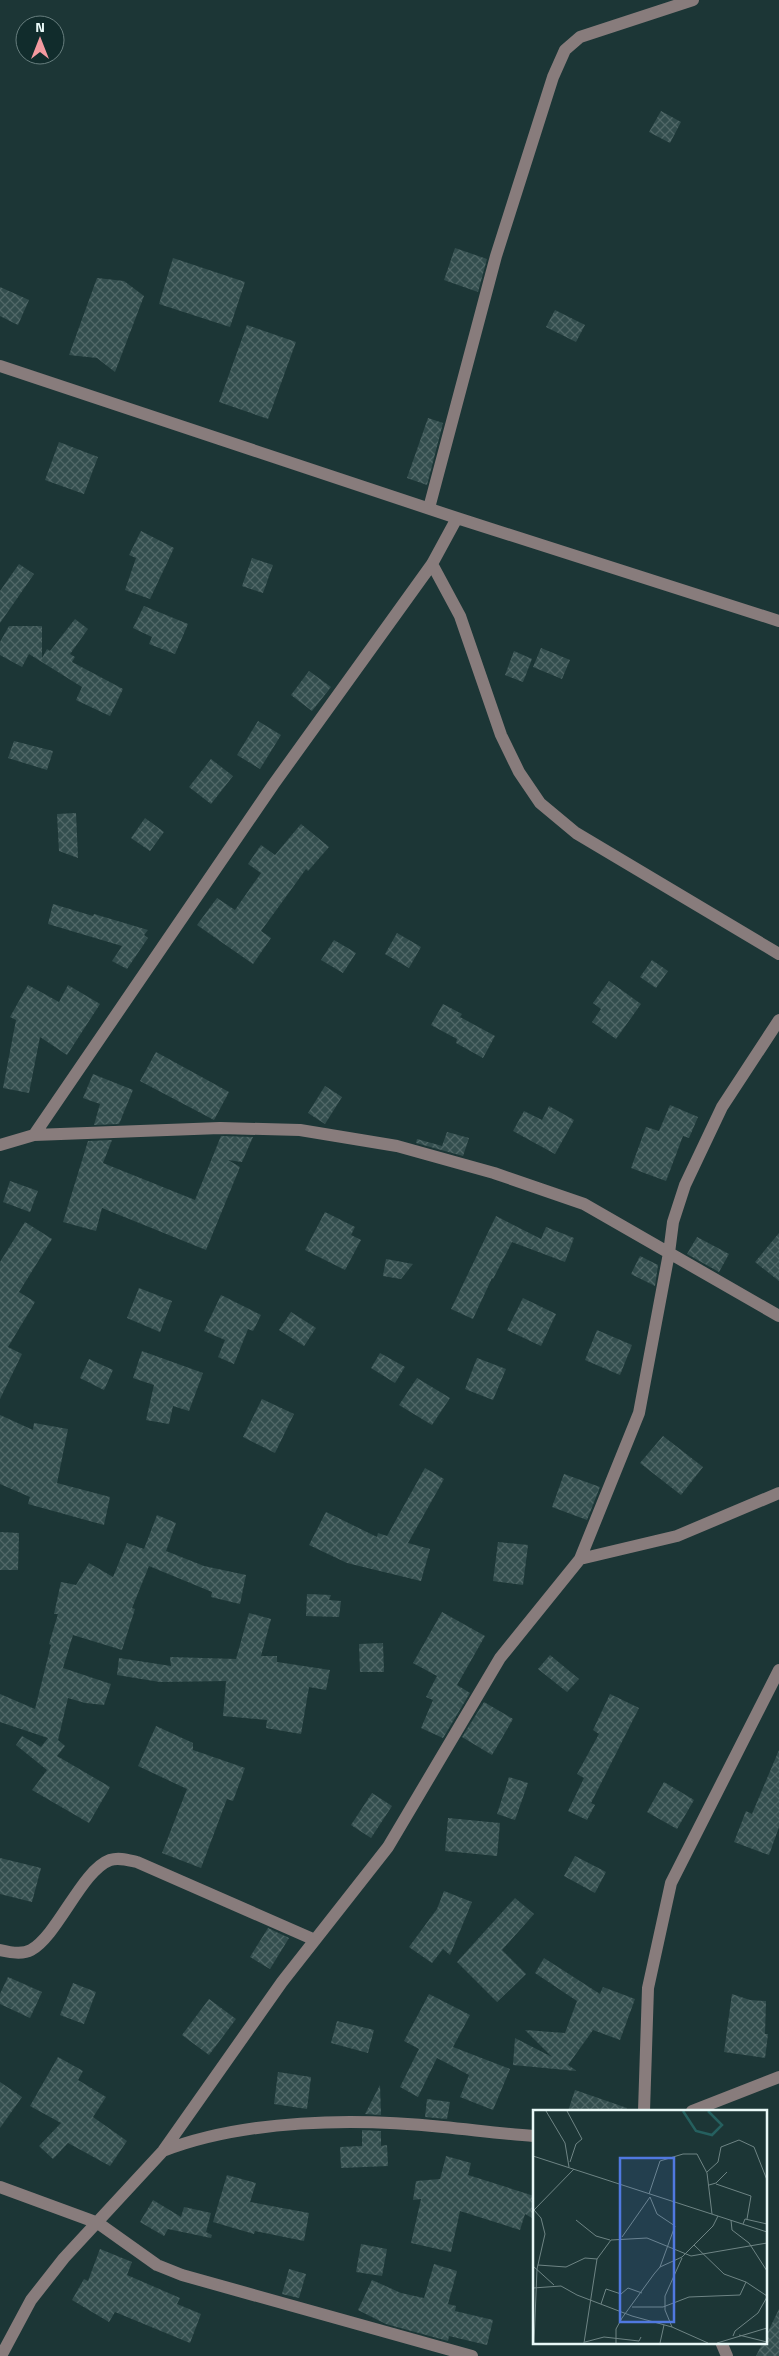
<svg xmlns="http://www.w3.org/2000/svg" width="779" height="2356" viewBox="0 0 779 2356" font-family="'Titillium Web',sans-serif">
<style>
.building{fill:url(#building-cross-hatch)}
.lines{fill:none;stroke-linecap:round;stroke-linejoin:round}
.minor{stroke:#887c7c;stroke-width:12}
.inset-river{fill:none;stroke:#25605f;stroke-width:2.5}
.inset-road{fill:none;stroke:#6e8484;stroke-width:1}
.view{fill:#5079e0;fill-opacity:0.15;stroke:#5079e0;stroke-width:2.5}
.inset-edge{fill:none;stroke:#e9f9f8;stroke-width:2.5}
</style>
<defs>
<pattern id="building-cross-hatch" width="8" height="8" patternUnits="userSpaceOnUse" patternTransform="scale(1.25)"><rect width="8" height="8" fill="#334e4e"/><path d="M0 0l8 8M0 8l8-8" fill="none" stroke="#516868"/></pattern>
</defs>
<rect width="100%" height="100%" fill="#1c3636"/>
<path class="building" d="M661 111 681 122 670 143 649 132Z
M455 248 487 259 478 292 444 280Z
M173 258 245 282 230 327 159 304Z
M97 278 124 281 144 296 115 372 97 358 69 355Z
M0 287 29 300 18 325 0 316Z
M555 310 585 325 576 342 546 327Z
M247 325 296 342 268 419 219 402Z
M428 418 443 423 427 485 407 478Z
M59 442 98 457 84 494 45 480Z
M141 531 174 548 150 599 125 590 136 558 129 555Z
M252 558 273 565 263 593 242 586Z
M19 564 34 574 0 623V591Z
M144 606 188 624 175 654 149 644 152 637 133 628Z
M75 619 88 629 70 654 75 657 72 662 123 689 110 716 76 700 82 687 29 654 22 667 0 655V642L9 626H42V658L47 649 50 651Z
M541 648 570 660 562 679 533 667Z
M514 651 532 659 523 682 505 675Z
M309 671 331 687 312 711 291 695Z
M258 721 281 735 260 769 237 755Z
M14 741 53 751 47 770 8 758Z
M211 759 233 776 211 804 189 787Z
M76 813 78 858 59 851 57 814Z
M145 818 164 832 150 851 131 838Z
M301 824 329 847 308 871 306 869 261 931 271 938 253 964 197 925 217 898 235 910 261 873 248 864 261 845 275 855Z
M53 904 93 916 94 914 148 930 144 935 148 938 127 969 112 961 122 946 48 924Z
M397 933 421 947 409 968 385 954Z
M334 940 356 953 343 973 321 960Z
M652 960 668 971 656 988 640 977Z
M609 981 641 1004 616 1039 592 1022 601 1009 593 1003Z
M28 985 59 1002 68 985 100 1004 67 1055 40 1037 29 1093 3 1088 16 1020 10 1017Z
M443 1004 462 1014 460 1017 495 1036 483 1058 456 1043 457 1039 431 1025Z
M156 1052 229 1092 214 1120 140 1081Z
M93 1074 133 1090 119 1124 94 1125 100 1104 83 1098Z
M325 1086 342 1097 325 1124 308 1113Z
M670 1105 698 1117 689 1138 683 1136 666 1181 631 1168 646 1127 659 1131Z
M549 1106 574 1120 555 1154 513 1131 524 1111 542 1120Z
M447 1132 469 1138 463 1156 416 1143 417 1139 442 1146Z
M221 1136 253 1137 242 1162 228 1160 240 1167 206 1250 102 1208 96 1231 63 1222 88 1141 112 1140 103 1163 195 1200Z
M10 1181 38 1191 30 1212 3 1202Z
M325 1212 355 1227 351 1235 361 1240 345 1270 305 1250Z
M496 1216 541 1239 546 1227 574 1238 565 1262 512 1242 493 1279 492 1278 473 1319 451 1309Z
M25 1222 52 1239 19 1292 35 1302 8 1347 22 1354 0 1399V1262Z
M779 1233V1281L755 1262Z
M697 1237 729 1254 719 1272 687 1254Z
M640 1256 658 1265 655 1286 631 1274Z
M386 1259 413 1264 401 1279 383 1276Z
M139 1288 172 1301 160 1332 127 1318Z
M221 1295 261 1315 253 1331 248 1329 234 1364 218 1357 225 1340 204 1331Z
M523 1298 556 1314 541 1346 507 1330Z
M291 1312 316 1328 304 1346 279 1330Z
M597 1330 632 1345 620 1375 585 1360Z
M142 1351 203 1373 189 1411 173 1406 169 1424 146 1420 154 1385 133 1378Z
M380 1353 405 1367 395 1383 371 1368Z
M477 1358 506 1369 493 1400 465 1389Z
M89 1359 113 1370 104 1390 80 1378Z
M417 1378 450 1398 432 1425 399 1405Z
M262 1399 294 1414 275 1453 243 1437Z
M0 1415 33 1430 34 1423 68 1429 57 1483 110 1497 104 1525 28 1504 30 1497 0 1484Z
M663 1436 703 1467 681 1495 640 1463Z
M425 1468 444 1479 408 1543 430 1549 421 1581 347 1563 309 1545 326 1512 377 1537 378 1533 387 1536Z
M564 1474 600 1487 587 1520 552 1507Z
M157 1515 176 1523 166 1551 204 1566 246 1575 240 1604 211 1597 212 1592 149 1566 132 1608 135 1609 122 1650 73 1635 63 1668 111 1684 104 1705 85 1703 68 1698 58 1740 65 1746 57 1756 110 1787 89 1823 32 1790 47 1770 16 1745 22 1736 41 1747 48 1738 0 1722V1694L35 1709 51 1645 49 1644 58 1614H54L61 1582 76 1585 89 1563 113 1577 127 1543 144 1549Z
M0 1532 19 1533 18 1570H0Z
M498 1542 528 1545 523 1585 493 1581Z
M307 1594 331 1595 329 1600 341 1601 339 1617 306 1616Z
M442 1612 485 1636 457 1685 470 1693 443 1738 421 1728 433 1700 426 1697 437 1676 413 1663Z
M249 1613 271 1619 261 1656H277V1662L330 1670 326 1690 309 1687 301 1734 266 1728 267 1720 223 1716 226 1681 160 1682 117 1675 119 1658 171 1666 170 1657 236 1659Z
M383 1643 384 1672H360L359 1644Z
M550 1655 579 1679 567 1692 538 1669Z
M610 1694 639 1708 591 1803 595 1805 587 1820 568 1811 584 1778 577 1774 599 1734 593 1730Z
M484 1702 513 1719 492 1755 462 1737Z
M156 1726 193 1743V1750L245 1768 233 1801 227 1799 201 1868 162 1853 187 1789 138 1766Z
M779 1750V1827L769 1855 734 1842 746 1811 752 1814Z
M509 1777 528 1783 515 1820 497 1814Z
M664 1782 694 1800 677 1829 647 1812Z
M372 1793 392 1806 371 1838 351 1825Z
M448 1818 500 1823 497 1856 445 1851Z
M575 1856 606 1872 595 1893 564 1876Z
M0 1858 41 1868 32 1902 0 1894Z
M444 1891 472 1902 450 1955 443 1949 432 1963 409 1947 437 1909Z
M515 1898 534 1914 502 1950 526 1974 497 2002 457 1962Z
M268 1928 289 1938 270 1969 250 1957Z
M544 1958 600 1994 603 1987 635 1999 620 2040 593 2030 568 2065 577 2071 513 2065 515 2038 552 2057 525 2030 565 2033 577 2001 535 1973Z
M8 1977 42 1992 30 2018 0 2004V1994Z
M73 1983 96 1992 84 2024 60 2015Z
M429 1994 470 2015 453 2047 510 2069 493 2110 460 2097 469 2075 437 2058 418 2097 400 2087 419 2049 404 2041Z
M732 1994 750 2000 766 2001 765 2034H768L765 2058 724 2052Z
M209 1999 236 2019 209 2055 182 2035Z
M337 2021 374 2030 368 2053 331 2043Z
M58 2057 83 2071 78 2080 106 2097 93 2117 127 2141 110 2166 68 2143 53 2159 39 2146 61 2123 30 2106Z
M278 2072 311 2077 307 2109 274 2104Z
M0 2082 22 2097 0 2128Z
M380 2085 381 2115 365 2114Z
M575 2090 627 2108 626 2111H568Z
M427 2099 450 2102 447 2119 425 2117Z
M362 2130 381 2131V2146L387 2145 388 2166 341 2168 340 2147 362 2146Z
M446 2156 471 2163 468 2175 534 2196V2219L525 2214 520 2230 460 2211 451 2252 411 2243 421 2199 413 2200 416 2181 440 2179Z
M227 2175 256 2183 250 2202 309 2213 304 2241 255 2231 254 2234 213 2222Z
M153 2200 181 2217 184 2207 211 2213 206 2232 212 2235 211 2238 168 2229 164 2236 140 2222Z
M361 2244 387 2249 382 2276 356 2272Z
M100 2249 132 2262 127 2275 180 2298 177 2304 201 2314 190 2343 115 2312 109 2322 72 2300 84 2279 88 2281Z
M434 2264 457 2271 448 2304 456 2306 455 2311 493 2320 487 2345 449 2336 448 2341 386 2324 358 2310 372 2280 401 2293 424 2298Z
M289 2269 306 2274 299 2298 282 2294Z
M779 2309V2356H756L763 2342H765V2338Z"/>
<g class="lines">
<path class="minor" d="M0 366 457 518 779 621
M429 508 496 256 553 77 565 50 580 37 693 0
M432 564 460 616 501 735 519 772 540 803 576 833 779 954
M34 1135 273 785 432 564 457 518
M0 1145 34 1135 220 1128 300 1130 397 1146 494 1173 584 1204 779 1316
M580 1559 639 1413 669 1253 673 1222 685 1185 722 1107 779 1020
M0 1950C8 1952 22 1955 31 1950 58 1935 82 1870 110 1860 119 1857 128 1860 137 1862L315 1940
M644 2111 648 1988 671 1883 779 1670
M692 2111 779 2077
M163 2151C245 2119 355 2118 443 2127 474 2130 504 2134 534 2136
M0 2187 98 2223 157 2265 182 2275 472 2356
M721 2342 727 2356
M1 2356 31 2300 64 2258 163 2151 282 1982 388 1847 500 1658 580 1559 677 1536 779 1493"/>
</g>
<g transform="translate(533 2110)">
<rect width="234" height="234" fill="#1c3636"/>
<path class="inset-river" d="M150 1 163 21 179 25 189 15 175 1"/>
<path class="inset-road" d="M13 1 32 33 36 57M34 1 49 29 43 34 37 52M0 46 234 122M174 62 185 52 188 37 206 30 221 37 234 70M183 74 218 86 214 109M176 75 183 73 194 62M116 84 127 51 150 44H164L174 63 179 104M117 87 124 104 142 116 127 157M1 100 8 108 12 124 4 159 1 233M1 100 41 59M43 110 63 126 77 130M198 110 199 120 216 133 234 161M210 114 212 109 234 114M89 127 117 87M161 135 191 164 213 172M5 155 33 157 52 148 64 149M0 156 21 175M0 178 28 176 44 185 99 206 139 217 175 233M68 194 73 179 88 184 95 178 109 183M99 197H130L156 187 207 185 213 172 234 186M139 217 132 200V186L149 148M206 225 234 232M200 226 202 221 225 203 234 187M52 232 71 227 106 231 108 227M51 233 64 149 78 130 114 128 158 146 234 133M83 233V219L89 208 121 164 127 157 149 147 180 116 185 106M127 233 131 215M184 233 234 218"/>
<path class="view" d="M87 48H141V212H87Z"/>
<rect width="234" height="234" class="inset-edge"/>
</g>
<g transform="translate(40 40)"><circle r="24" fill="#112c2c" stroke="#677e7e"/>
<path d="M0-4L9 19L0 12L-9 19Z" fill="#f49aa0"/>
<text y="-8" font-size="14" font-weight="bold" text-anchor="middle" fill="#e9f9f8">N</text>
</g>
</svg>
